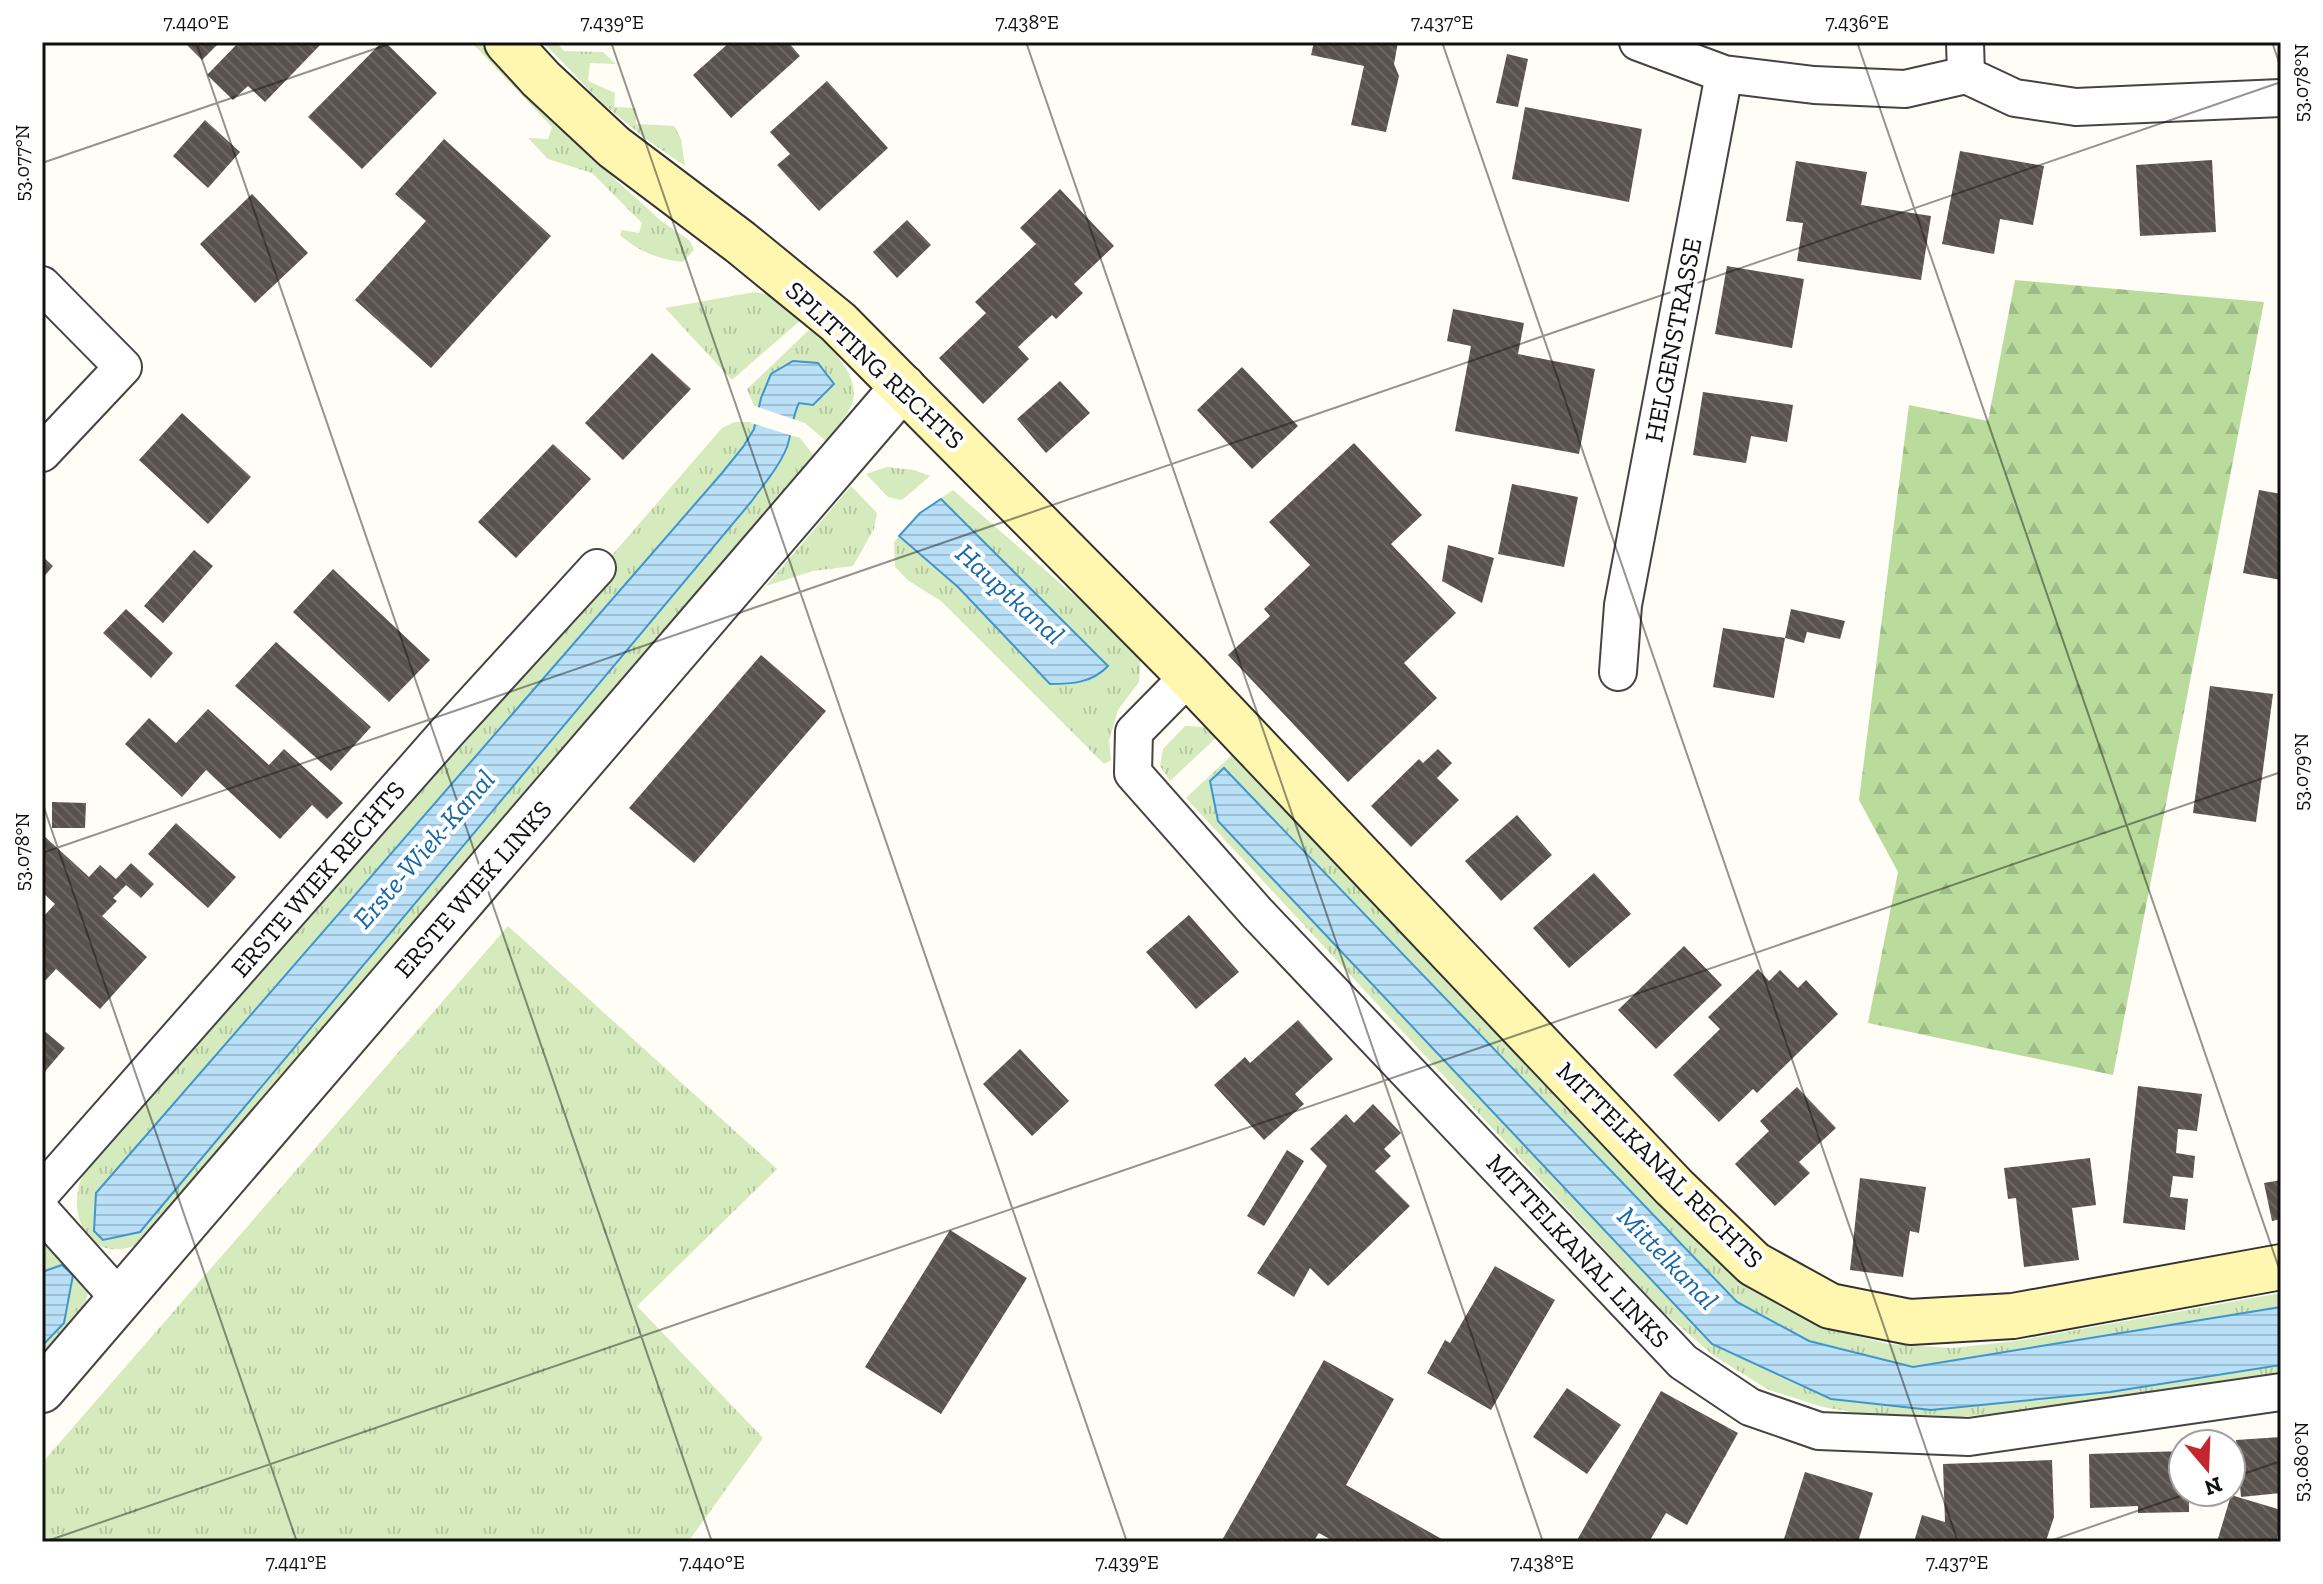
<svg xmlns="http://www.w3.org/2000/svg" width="2323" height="1584" viewBox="0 0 2323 1584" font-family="'Zilla Slab',serif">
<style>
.grass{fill:url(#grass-tufts)}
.forest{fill:url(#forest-firs)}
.water{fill:url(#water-rules);stroke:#3f96cf;stroke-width:2}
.pier{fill:#fffdf5}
.building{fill:url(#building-back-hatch)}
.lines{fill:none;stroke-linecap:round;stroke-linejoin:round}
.minor-casing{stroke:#444;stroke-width:40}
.tertiary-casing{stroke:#444;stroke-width:48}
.secondary-casing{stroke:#333;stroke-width:48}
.minor{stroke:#fff;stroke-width:36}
.tertiary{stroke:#fff;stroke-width:44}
.secondary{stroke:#fff6b0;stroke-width:44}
.ticks{fill:none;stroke:#111;stroke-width:2;stroke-opacity:0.45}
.labels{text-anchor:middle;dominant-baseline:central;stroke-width:8;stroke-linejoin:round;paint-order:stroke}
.street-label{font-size:26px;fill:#111;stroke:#fff}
.water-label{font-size:28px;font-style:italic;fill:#1768a6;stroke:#fff}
.neatline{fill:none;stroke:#111;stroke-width:3}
.ticks-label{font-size:20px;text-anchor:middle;fill:#111}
</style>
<defs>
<pattern id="grass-tufts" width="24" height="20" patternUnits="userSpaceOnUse" patternTransform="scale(2)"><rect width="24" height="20" fill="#d5ebbd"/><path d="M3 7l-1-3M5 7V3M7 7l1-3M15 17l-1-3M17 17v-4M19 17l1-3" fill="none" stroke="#b6c8a1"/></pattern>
<pattern id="forest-firs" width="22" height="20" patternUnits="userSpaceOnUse" patternTransform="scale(2)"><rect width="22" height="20" fill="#b9dc9c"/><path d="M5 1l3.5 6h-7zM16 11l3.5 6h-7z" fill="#9ebc85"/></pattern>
<pattern id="water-rules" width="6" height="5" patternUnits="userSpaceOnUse" patternTransform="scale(2)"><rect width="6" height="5" fill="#b9e0f7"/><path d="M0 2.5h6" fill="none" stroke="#9ebfd3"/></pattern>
<pattern id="building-back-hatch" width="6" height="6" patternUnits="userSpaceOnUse" patternTransform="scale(2)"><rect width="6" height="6" fill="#5a524d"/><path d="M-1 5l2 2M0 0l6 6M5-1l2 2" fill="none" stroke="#6d6662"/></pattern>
</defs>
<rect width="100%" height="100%" fill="#fffdf5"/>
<path class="grass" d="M463 42H480L618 182 660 220 690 241 694 250 683 262C657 259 640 252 620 235L622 230 639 233 642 223 592 173 548 159 528 138 548 139 552 127 474 45Z
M543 42H556L564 51 603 52 616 64 590 63 588 81 615 93 614 107 636 108V124L674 126 681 139 685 166 646 139 601 102Z
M755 292 776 296 802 319 732 380 665 308Z
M811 328C828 347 862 374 852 404 847 417 834 430 826 441L805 423 754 406 747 389Z
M734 422H750L800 438 815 457 152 1241C142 1243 131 1248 121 1249 81 1253 68 1205 83 1175 89 1162 100 1150 108 1138L722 428Z
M887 467 914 470 930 476 902 500 888 497 866 474Z
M851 486 877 513 874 529 853 566 813 571 766 586Z
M953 490 1115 631 1141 657 1139 682 1118 710 1109 741 1111 760 1104 764 941 601 909 581 895 567 894 542 920 513Z
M1185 726 1206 727 1218 736 1170 781 1160 766 1163 749Z
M1233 754 1737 1274 1781 1307 1829 1329 1888 1344 1952 1348 2016 1341 2281 1293V1381L2122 1403 1937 1419 1879 1417 1823 1407 1769 1390 1714 1356 1661 1310 1186 798Z
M508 926 777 1169 637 1306 763 1438 688 1542H42V1463Z
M45 1245 78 1272 88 1293 79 1324 42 1367V1248Z"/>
<path class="forest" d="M2015 280 2264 302 2113 1075 1868 1023 1898 872 1859 800 1909 405 1988 421Z"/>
<path class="water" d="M793 361 818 363 834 384 813 405 799 403C792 417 792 432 787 447 779 467 764 484 751 502L140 1232 103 1240 94 1231 96 1193 722 473 743 447 754 429 761 398 771 374Z
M941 499 1108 666C1092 683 1072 684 1050 684L958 587 899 536 920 513Z
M1224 768 1737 1302 1809 1341 1913 1367 2281 1307V1365L2110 1392 1931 1410 1831 1399 1712 1344 1218 821 1210 781Z
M62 1265 73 1275 64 1323 42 1346V1272Z"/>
<path class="pier" d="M755 406 796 420 793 436 751 423Z"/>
<path class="building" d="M184 42H220L202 60Z
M239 42H323L265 102 248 86 233 100 207 75Z
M382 42H385L437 93 362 169 308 117Z
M730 42H788L800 56 731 118 693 75Z
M1314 42H1398L1394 64 1399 76 1386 132 1351 125 1364 66 1311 55Z
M1507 54 1528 59 1518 107 1496 103Z
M827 81 888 148 819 211 777 165 790 154 770 132Z
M1525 107 1642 129 1629 202 1512 179Z
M205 120 240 152 208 188 173 156Z
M444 139 551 236 431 368 355 300 426 221 395 194Z
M1960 151 2044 166 2033 225 2000 219 1994 254 1942 244Z
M2212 160 2216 232 2140 236 2136 165Z
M1796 161 1867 172 1861 205 1931 216 1921 280 1797 261 1803 223 1786 221Z
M1060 189 1114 246 1074 284 1083 293 1056 319 1052 315 1018 347 1029 359 983 404 939 358 986 313 975 302 1036 244 1020 228Z
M252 194 308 253 255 303 200 244Z
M907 220 931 245 897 278 873 252Z
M1727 266 1804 279 1792 348 1715 334Z
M1453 309 1524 323 1518 354 1595 369 1579 454 1455 431 1471 346 1447 341Z
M652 353 691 389 623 460 585 423Z
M1242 367 1298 426 1252 469 1197 410Z
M1060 381 1090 413 1046 453 1017 419Z
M1703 392 1793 405 1787 442 1751 436 1746 463 1693 455Z
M182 413 251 477 208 524 139 460Z
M1354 443 1422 515 1391 544 1456 613 1404 663 1437 698 1348 782 1228 655 1270 616 1264 609 1310 565 1269 522Z
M553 444 591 479 516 558 478 522Z
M1512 484 1578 497 1564 567 1498 554Z
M2259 490 2281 494V580L2243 573Z
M1448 545 1494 558 1482 603 1442 581Z
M194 550 213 566 163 623 144 606Z
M42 556 53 566 42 579Z
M333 569 430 660 389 702 293 612Z
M126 609 173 653 151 678 103 633Z
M1791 609 1845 621 1840 639 1807 632 1804 643 1785 638 1774 698 1713 687 1723 628 1785 638Z
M276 642 371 727 331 771 235 686Z
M761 655 826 711 694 863 629 808Z
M2210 686 2273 694 2256 822 2193 813Z
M208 709 269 765 284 749 343 803 327 819 312 805 280 839 206 770 182 797 125 744 149 718 176 743Z
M1438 749 1452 763 1437 778 1459 800 1411 847 1371 806 1419 759 1423 763Z
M52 802 86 803 85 828H52Z
M1517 815 1552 855 1501 901 1465 861Z
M176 823 236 877 208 908 148 854Z
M42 834 89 877 100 865 116 879 131 863 154 884 141 898 126 885 113 898 117 901 102 916 147 957 100 1009 56 969 42 984V918L55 904 42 892Z
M1594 873 1631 914 1569 968 1533 928Z
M1189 915 1239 972 1196 1009 1146 952Z
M1684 946 1722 985 1656 1049 1618 1010Z
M1758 969 1769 981 1780 970 1798 988 1806 980 1838 1014 1757 1093 1753 1089 1719 1122 1673 1075 1720 1029 1708 1017Z
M1298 1020 1333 1059 1295 1094 1304 1104 1264 1140 1214 1085 1245 1057 1250 1063Z
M42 1029 65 1048 42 1075Z
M1020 1049 1069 1101 1032 1136 983 1084Z
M2138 1086 2202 1094 2197 1131 2178 1129 2176 1153 2195 1156 2193 1178 2173 1176 2170 1197 2188 1199 2185 1230 2123 1223Z
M1797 1087 1836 1128 1799 1162 1810 1173 1775 1206 1735 1164 1769 1131 1760 1121Z
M1373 1104 1401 1133 1384 1149 1391 1156 1375 1171 1410 1206 1328 1286 1310 1268 1294 1297 1257 1273 1327 1166 1310 1149 1346 1114 1354 1123Z
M1287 1150 1304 1161 1264 1226 1247 1216Z
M2090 1158 2096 1205 2072 1208 2079 1260 2024 1267 2016 1198 2008 1199 2004 1168Z
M1860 1178 1926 1187 1919 1233 1910 1231 1903 1277 1850 1270Z
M2281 1180V1219L2272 1221 2264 1183Z
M950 1230 1027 1278 941 1414 865 1367Z
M1495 1266 1555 1300 1491 1410 1427 1373 1445 1340 1450 1343Z
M1324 1360 1394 1399 1346 1485 1447 1542H1335L1319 1533 1313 1542H1221Z
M1567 1388 1621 1425 1587 1474 1533 1437Z
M1661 1391 1738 1433 1687 1525 1666 1513 1649 1542H1576Z
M2281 1437V1493L2241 1497 2236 1440Z
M2183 1451V1492H2189V1512L2138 1513V1506L2090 1508 2089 1454Z
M2052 1460 2054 1517 2046 1541 1914 1542 1922 1515 1945 1522 1943 1464Z
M1805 1472 1873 1493 1858 1542H1783Z
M2231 1495 2281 1510V1524L2276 1542H2217Z"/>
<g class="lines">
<g class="minor-casing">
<path id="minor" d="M1638 42 1724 74 1814 85 1905 89 1966 75 2015 98 2076 107 2281 98
M1965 42 1966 75
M42 285 123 367 42 453
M1618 672 1623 605 1724 74
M1189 676 1134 732 1133 773 1257 913 1683 1362 1750 1407 1819 1431 1969 1437 2281 1392
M42 1192 449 730 597 568
M42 1212 119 1298"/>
</g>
<g class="tertiary-casing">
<path id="tertiary" d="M42 1390 903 387"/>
</g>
<g class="secondary-casing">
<path id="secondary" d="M507 42 541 79 614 147 740 242 838 322 1189 676 1674 1187 1754 1264 1830 1306 1910 1322 2013 1316 2281 1267"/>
</g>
<use href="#minor" class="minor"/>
<use href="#tertiary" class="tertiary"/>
<use href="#secondary" class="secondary"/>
</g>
<path class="ticks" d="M196 42 712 1542M611 42 1127 1542M1026 42 1543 1542M1442 42 1958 1542M1857 42 2281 1274M2272 42 2281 68M42 163 395 42M42 802 297 1542M42 853 2281 82M2231 1478 2281 1461M44 1542 2281 772M2047 1542 2192 1492"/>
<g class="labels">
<g class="street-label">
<text transform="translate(1673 340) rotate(-79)">HELGENSTRASSE</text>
<text transform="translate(875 365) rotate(43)">SPLITTING RECHTS</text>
<text transform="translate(318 879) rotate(-49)">ERSTE WIEK RECHTS</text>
<text transform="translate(473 889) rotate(-49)">ERSTE WIEK LINKS</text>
<text transform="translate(1660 1165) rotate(45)">MITTELKANAL RECHTS</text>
<text transform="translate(1578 1251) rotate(47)">MITTELKANAL LINKS</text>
</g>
<g class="water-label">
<text transform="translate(1010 594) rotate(42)">Hauptkanal</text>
<text transform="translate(424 849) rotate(-49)">Erste-Wiek-Kanal</text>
<text transform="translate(1668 1258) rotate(46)">Mittelkanal</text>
</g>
</g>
<rect width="2323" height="1584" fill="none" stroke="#ffffff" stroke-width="88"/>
<g transform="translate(2207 1468) rotate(161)"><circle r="38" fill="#ffffff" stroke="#a0a0a0" stroke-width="2"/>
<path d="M0-6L14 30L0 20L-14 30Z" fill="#c4262e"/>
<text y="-12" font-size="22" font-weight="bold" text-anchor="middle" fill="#111111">N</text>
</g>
<rect x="44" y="44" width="2235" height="1496" class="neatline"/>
<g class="ticks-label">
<text x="196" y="29">7.440°E</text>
<text x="612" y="29">7.439°E</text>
<text x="1027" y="29">7.438°E</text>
<text x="1442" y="29">7.437°E</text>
<text x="1857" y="29">7.436°E</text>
<text transform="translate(2301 83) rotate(-90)" y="7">53.078°N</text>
<text transform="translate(22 163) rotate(-90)" y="7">53.077°N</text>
<text transform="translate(2301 772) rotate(-90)" y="7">53.079°N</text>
<text transform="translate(22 852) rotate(-90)" y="7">53.078°N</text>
<text transform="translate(2301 1462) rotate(-90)" y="7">53.080°N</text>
<text x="296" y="1569">7.441°E</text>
<text x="712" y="1569">7.440°E</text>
<text x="1127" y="1569">7.439°E</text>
<text x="1542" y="1569">7.438°E</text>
<text x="1957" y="1569">7.437°E</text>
</g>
</svg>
